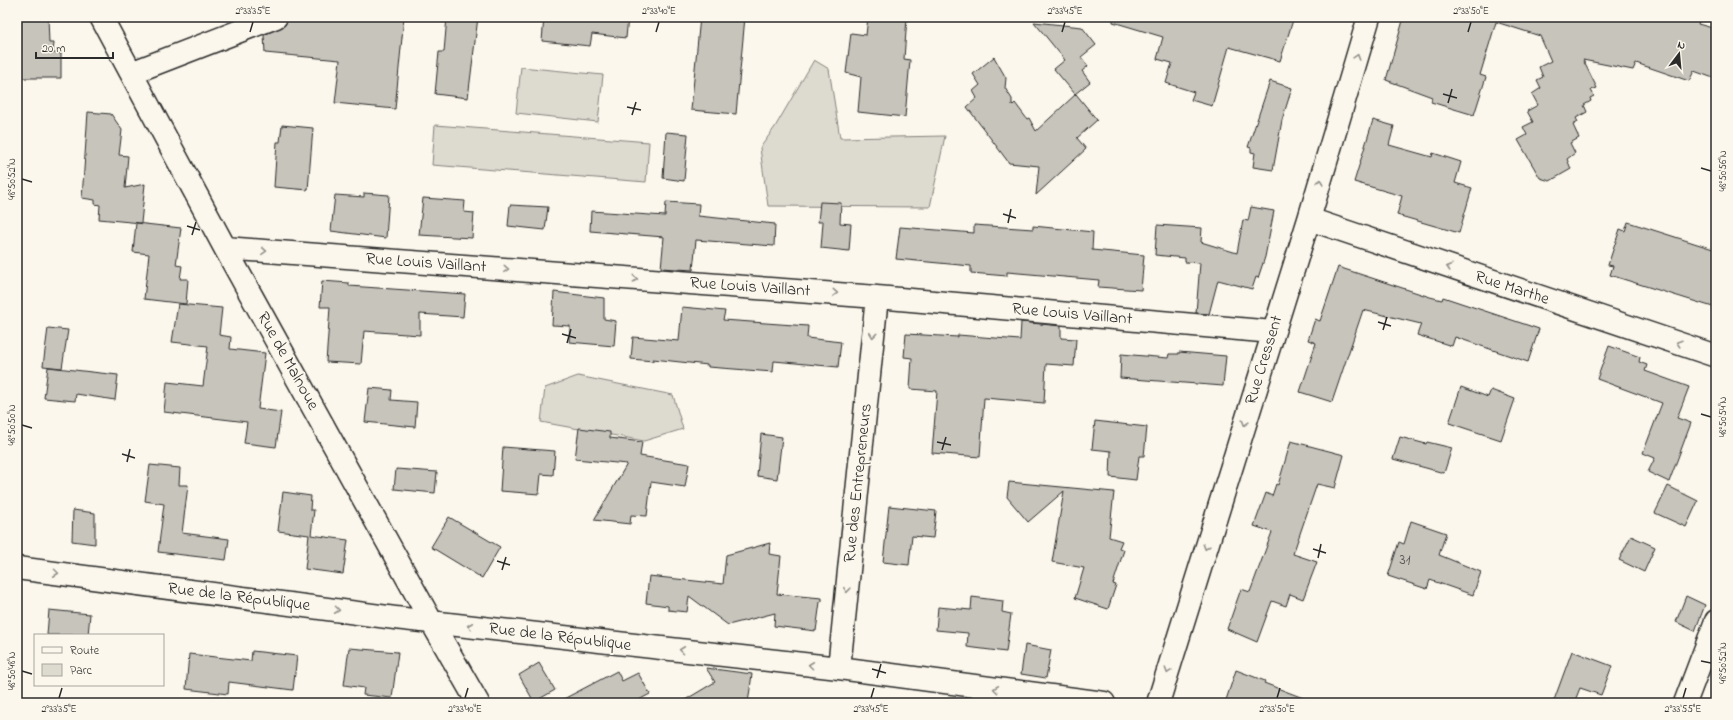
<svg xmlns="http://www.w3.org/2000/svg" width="1733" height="720" viewBox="0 0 1733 720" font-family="'Indie Flower',sans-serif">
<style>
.green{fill:#dddad0;stroke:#84827e}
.building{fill:#c7c4bc;stroke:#2b2b2b}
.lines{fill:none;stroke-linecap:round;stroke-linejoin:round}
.minor-casing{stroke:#2b2b2b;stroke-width:25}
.minor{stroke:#fbf7ec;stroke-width:22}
.oneway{stroke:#93918c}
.ticks{fill:none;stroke:#2b2b2b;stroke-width:1.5}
.labels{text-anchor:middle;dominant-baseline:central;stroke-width:4;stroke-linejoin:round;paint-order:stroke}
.number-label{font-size:15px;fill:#52514f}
.street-label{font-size:17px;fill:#2b2b2b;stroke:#fbf7ec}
.neatline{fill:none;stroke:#2b2b2b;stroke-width:1.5}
.ticks-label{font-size:10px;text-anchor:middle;fill:#2b2b2b}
</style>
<rect width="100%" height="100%" fill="#fbf7ec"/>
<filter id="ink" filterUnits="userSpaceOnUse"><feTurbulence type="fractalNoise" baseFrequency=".025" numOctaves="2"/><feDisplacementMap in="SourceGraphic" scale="8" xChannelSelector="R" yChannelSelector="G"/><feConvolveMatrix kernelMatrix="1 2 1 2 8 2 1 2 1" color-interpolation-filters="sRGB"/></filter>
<g filter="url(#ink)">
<path class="green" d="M814 60 829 69 840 138 945 136 930 207 768 206 760 148 775 127Z
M521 67 603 75 598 122 516 113Z
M435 125 649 142 646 182 432 165Z
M578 376 673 395 683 429 644 441 541 422 545 388Z"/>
<path class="building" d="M17 17H48L49 43H54L53 53H61V78H18Z
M288 17H404L395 109 335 103 340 60 265 53 264 35 285 25Z
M447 17H478L468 98 435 94 439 52H444Z
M544 17H628L626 38 592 34 590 46 542 41Z
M700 17H745L736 114 691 110Z
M868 17H907L904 59 910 60 905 117 858 112 861 77 846 73 851 33 866 35Z
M1113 17H1294L1280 61 1229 47 1212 106 1191 100 1194 92 1166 83 1172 63 1157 59 1163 37 1113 22Z
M1404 17H1701L1698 24 1716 29V79L1694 71 1689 81 1636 63 1633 70 1583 60 1597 88 1591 90 1594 96 1590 98 1591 101 1584 105 1587 112 1576 118 1578 122 1573 125 1579 138 1570 143 1575 153 1567 159 1571 169 1550 181 1540 178 1518 140 1527 135 1523 127 1533 122 1527 111 1538 105 1532 94 1541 88 1537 80 1543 77 1539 67 1551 61 1540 36 1496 22 1480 75 1486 77 1474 115 1431 102 1432 97 1386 80Z
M1034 22 1082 27 1096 45 1081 57 1088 66 1082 71 1090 82 1075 94 1054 69 1065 60Z
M994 57 1006 78 1005 88 1012 99V106L1015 103 1027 119 1029 118 1036 131 1076 94 1097 120 1077 138 1086 149 1036 195 1039 166 1009 163 967 107 977 98 973 91 980 85 973 74Z
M1270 81 1292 88 1282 120 1273 170 1253 167 1255 153 1251 152V148L1248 147Z
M88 112 111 114 122 130 119 155 128 156 125 188 145 184 141 223 99 219 100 205 95 204V200L82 198Z
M1373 120 1394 126 1389 145 1432 157 1433 153 1461 162 1455 183 1472 188 1459 233 1397 215 1402 196 1354 182Z
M282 125 313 128 308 190 274 187 277 142H280Z
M666 132 688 134 684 181 663 178Z
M364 193 389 195 386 238 331 231 335 195 364 197Z
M423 198 465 201 464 212 474 213 472 238 419 235Z
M666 202 699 204 698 216 775 224 774 246 696 240 693 270 661 268 664 237 590 231 591 211 665 216Z
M820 202 841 203 840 223 851 224 849 251 821 248 823 222H818Z
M510 205 548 207 545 230 508 226Z
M1251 207 1274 211 1265 257 1258 278 1256 277 1252 289 1218 280 1209 314 1196 313 1200 263 1185 262V258L1155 255 1157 225 1202 228 1201 242 1237 253 1243 220 1248 221Z
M1628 222 1716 250V308L1610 275 1613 266 1608 265 1620 229 1625 231Z
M136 223 181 228 176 265 182 266 180 279H188L186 304 144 299 149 254 133 252Z
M974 225 1033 229V226L1093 232 1092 250 1144 255 1141 290 1098 287 1099 280 1007 272V276L971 273V266L896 259 900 227 974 233Z
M1338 267 1430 297 1442 300 1443 297 1539 329 1528 362 1455 337 1452 346 1417 335 1421 324 1363 310 1332 402 1300 392 1316 343 1308 340 1315 319 1320 321Z
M322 281 349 283V286L465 294 463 317 420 314V335L364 331 361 364 326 362 330 307H320Z
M554 292 604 298V319L616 321 614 346 569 342 570 326 552 325Z
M178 304 222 308 219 335 231 337 230 349 265 353 258 409 281 412 276 447 244 443 247 422 164 412 167 382 203 386 208 346 172 342Z
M682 307 725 311 723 320 808 326 807 338 841 342 838 367 774 361 773 372 708 367V365L653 359V361L631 359 633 337 679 341Z
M1021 322 1061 326V338L1076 339 1074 366 1046 364 1044 403 984 398 980 457 932 453 937 391 910 389 912 358 904 357 906 334 958 337V335L1020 340Z
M48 328 68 330 62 368 43 366Z
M1609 346 1640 357 1639 362 1647 365 1645 371 1689 387 1677 418 1691 423 1669 482 1648 472 1655 458 1643 453 1662 403 1597 379Z
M1179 352 1226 356 1223 386 1120 378 1121 354 1168 358 1169 354H1179Z
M48 367 118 375 115 400 76 394 75 401 44 398Z
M1461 387 1488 397 1491 390 1515 399 1501 440 1449 423Z
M369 388 392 390 391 400 417 402 415 427 365 422Z
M1095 421 1147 427 1144 456H1139L1136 480 1110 477 1111 451 1092 449Z
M579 428 610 432V438L642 442 640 456 689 464 685 487 651 482 647 516 631 515 630 524 594 520 627 464 575 459Z
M761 434 782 437 777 479 757 476Z
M1400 437 1426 444 1427 442 1452 448 1444 473 1393 459Z
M1291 441 1344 455 1335 488 1317 484 1293 554 1317 562 1303 599 1290 594 1286 606 1272 601 1257 642 1227 629 1241 589 1250 592 1272 532 1254 526 1266 493 1272 496 1276 484 1278 485Z
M503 447 555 451 553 475 541 474 539 494 500 491Z
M150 465 180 468 179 485H188L182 533 229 539 226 560 158 552 164 504 145 501Z
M396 469 437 472 435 493 394 489Z
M1009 482 1114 492 1109 537 1122 541 1119 548 1124 550 1113 584 1116 585 1108 609 1075 598 1084 568 1052 562 1064 491 1028 522 1007 497Z
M1668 486 1698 501 1686 527 1655 513Z
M283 492 311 496 310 510H314L311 535 348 540 343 574 305 569 309 535 278 531Z
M889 506 936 511 933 538 912 536 909 565 883 562Z
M73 510 95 513V544L72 541Z
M449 517 500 547 482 578 431 547Z
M1411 521 1446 533 1439 555 1481 572 1473 595 1430 580 1427 589 1388 576 1399 542 1404 544Z
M1631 536 1655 547 1644 572 1619 560Z
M770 543 769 554 781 556 777 594 822 598V601L820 602 816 631 774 626 775 613 728 625 689 596 687 612 668 610V606L646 603 649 576 723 584 726 555Z
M1686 596 1705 605 1695 631 1676 622Z
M972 597 1003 601 1002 612 1011 614 1006 652 967 647 968 633 936 630 938 607 971 610Z
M49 610 90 614 88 635H47Z
M1025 645 1051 650 1046 678 1021 674Z
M349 648 398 652 392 698 363 695 364 688 344 685Z
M252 651 297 656 293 690 229 682 228 694 186 689 189 654 251 661Z
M1572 651 1612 666 1601 695 1580 688 1574 703H1553Z
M539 663 555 690 534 702 519 675Z
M706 668 752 674 748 703H680L715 682Z
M1236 670 1265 681 1264 683 1311 701V703H1225Z
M617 671 622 681 638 673 650 694 633 703H556Z"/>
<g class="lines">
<g class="minor-casing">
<path id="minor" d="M101 17 225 248 431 621 478 703
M131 73 276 17
M1309 219 1716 356
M225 248 877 297 1273 332
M17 568 395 618 839 668 1104 703
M839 668 877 297
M1158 703 1309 219 1369 17
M1685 703 1716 621"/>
</g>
<use href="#minor" class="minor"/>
</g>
<defs><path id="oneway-chevron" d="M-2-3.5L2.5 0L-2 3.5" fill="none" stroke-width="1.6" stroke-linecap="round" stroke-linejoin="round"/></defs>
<g class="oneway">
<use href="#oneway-chevron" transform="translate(1357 57) rotate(-73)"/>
<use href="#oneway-chevron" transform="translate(1320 182) rotate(-73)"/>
<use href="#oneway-chevron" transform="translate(264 251) rotate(4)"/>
<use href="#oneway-chevron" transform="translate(1449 267) rotate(-162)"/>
<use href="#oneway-chevron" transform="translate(506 269) rotate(4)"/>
<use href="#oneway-chevron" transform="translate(635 279) rotate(4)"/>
<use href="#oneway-chevron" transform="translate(835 293) rotate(4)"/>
<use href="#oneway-chevron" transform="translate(873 335) rotate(96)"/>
<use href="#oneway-chevron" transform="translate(1679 343) rotate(-162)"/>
<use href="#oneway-chevron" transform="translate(1245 423) rotate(107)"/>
<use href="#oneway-chevron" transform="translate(1206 547) rotate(107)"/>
<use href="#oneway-chevron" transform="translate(56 573) rotate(7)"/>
<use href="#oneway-chevron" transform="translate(847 590) rotate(96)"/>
<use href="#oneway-chevron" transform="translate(337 610) rotate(7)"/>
<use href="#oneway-chevron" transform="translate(470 626) rotate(-173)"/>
<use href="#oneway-chevron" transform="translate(682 650) rotate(-173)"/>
<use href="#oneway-chevron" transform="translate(811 665) rotate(-173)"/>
<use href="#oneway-chevron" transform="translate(1168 671) rotate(107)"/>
<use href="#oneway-chevron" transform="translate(996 689) rotate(-173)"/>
</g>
</g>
<path class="ticks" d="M250 32 253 22M656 32 659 22M1062 32 1065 22M1468 32 1471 22M1443 94 1457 98M1448 103 1452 89M627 107 641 110M632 115 636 102M1701 168 1711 171M22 179 32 182M1003 214 1016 218M1008 223 1011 209M187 226 200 230M192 235 196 222M1378 322 1391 326M1383 330 1387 317M562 334 576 338M567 343 571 329M1701 414 1711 417M22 425 32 428M937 442 951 445M942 450 946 437M122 454 135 458M127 462 130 449M1313 549 1326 553M1318 558 1321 544M497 561 510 565M502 570 506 557M1701 661 1711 663M872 669 886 673M22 671 32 674M877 678 881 664M59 698 62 688M465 698 468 688M871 698 874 688M1277 698 1280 688M1683 698 1686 688"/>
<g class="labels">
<g class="number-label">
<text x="1405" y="560">31</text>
</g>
<g class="street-label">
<text transform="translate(426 263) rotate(4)">Rue Louis Vaillant</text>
<text transform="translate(750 287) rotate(4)">Rue Louis Vaillant</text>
<text transform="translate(1512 288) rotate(18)">Rue Marthe</text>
<text transform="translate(1072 314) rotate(5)">Rue Louis Vaillant</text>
<text transform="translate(1264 360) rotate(-73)">Rue Cressent</text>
<text transform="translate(288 361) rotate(61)">Rue de Malnoue</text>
<text transform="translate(858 483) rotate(-84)">Rue des Entrepreneurs</text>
<text transform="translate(239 597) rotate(7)">Rue de la République</text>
<text transform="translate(560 637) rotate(7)">Rue de la République</text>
</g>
</g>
<rect width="1733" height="720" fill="none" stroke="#fbf7ec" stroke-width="44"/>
<rect x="34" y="634" width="130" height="52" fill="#fbf7ec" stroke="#a8a59f"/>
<rect x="42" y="647" width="20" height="6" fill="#fbf7ec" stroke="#a8a59f"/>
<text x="70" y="654" font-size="12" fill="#2b2b2b">Route</text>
<rect x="42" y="664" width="20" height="12" fill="#dddad0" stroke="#a8a59f"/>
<text x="70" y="674" font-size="12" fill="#2b2b2b">Parc</text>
<g transform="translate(1679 54) rotate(16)" stroke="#fbf7ec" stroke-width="3" paint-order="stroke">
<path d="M0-3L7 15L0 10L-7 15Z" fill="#2b2b2b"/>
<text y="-6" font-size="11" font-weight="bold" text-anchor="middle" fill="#2b2b2b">N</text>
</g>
<path d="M36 52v6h77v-6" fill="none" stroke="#2b2b2b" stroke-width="2"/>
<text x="42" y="52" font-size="12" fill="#2b2b2b" stroke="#fbf7ec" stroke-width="3" paint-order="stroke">20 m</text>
<rect x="22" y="22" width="1689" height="676" class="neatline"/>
<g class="ticks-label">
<text x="253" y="14">2°33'35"E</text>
<text x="659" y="14">2°33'40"E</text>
<text x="1065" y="14">2°33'45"E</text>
<text x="1471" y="14">2°33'50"E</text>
<text transform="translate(1722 171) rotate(-90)" y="4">48°50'56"N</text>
<text transform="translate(11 179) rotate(-90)" y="4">48°50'52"N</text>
<text transform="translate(1722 417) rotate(-90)" y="4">48°50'54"N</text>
<text transform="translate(11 425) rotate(-90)" y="4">48°50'50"N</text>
<text transform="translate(1722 663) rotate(-90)" y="4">48°50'52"N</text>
<text transform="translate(11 671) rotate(-90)" y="4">48°50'48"N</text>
<text x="59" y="712">2°33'35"E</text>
<text x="465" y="712">2°33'40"E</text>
<text x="871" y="712">2°33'45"E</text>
<text x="1277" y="712">2°33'50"E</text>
<text x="1683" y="712">2°33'55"E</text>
</g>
</svg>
